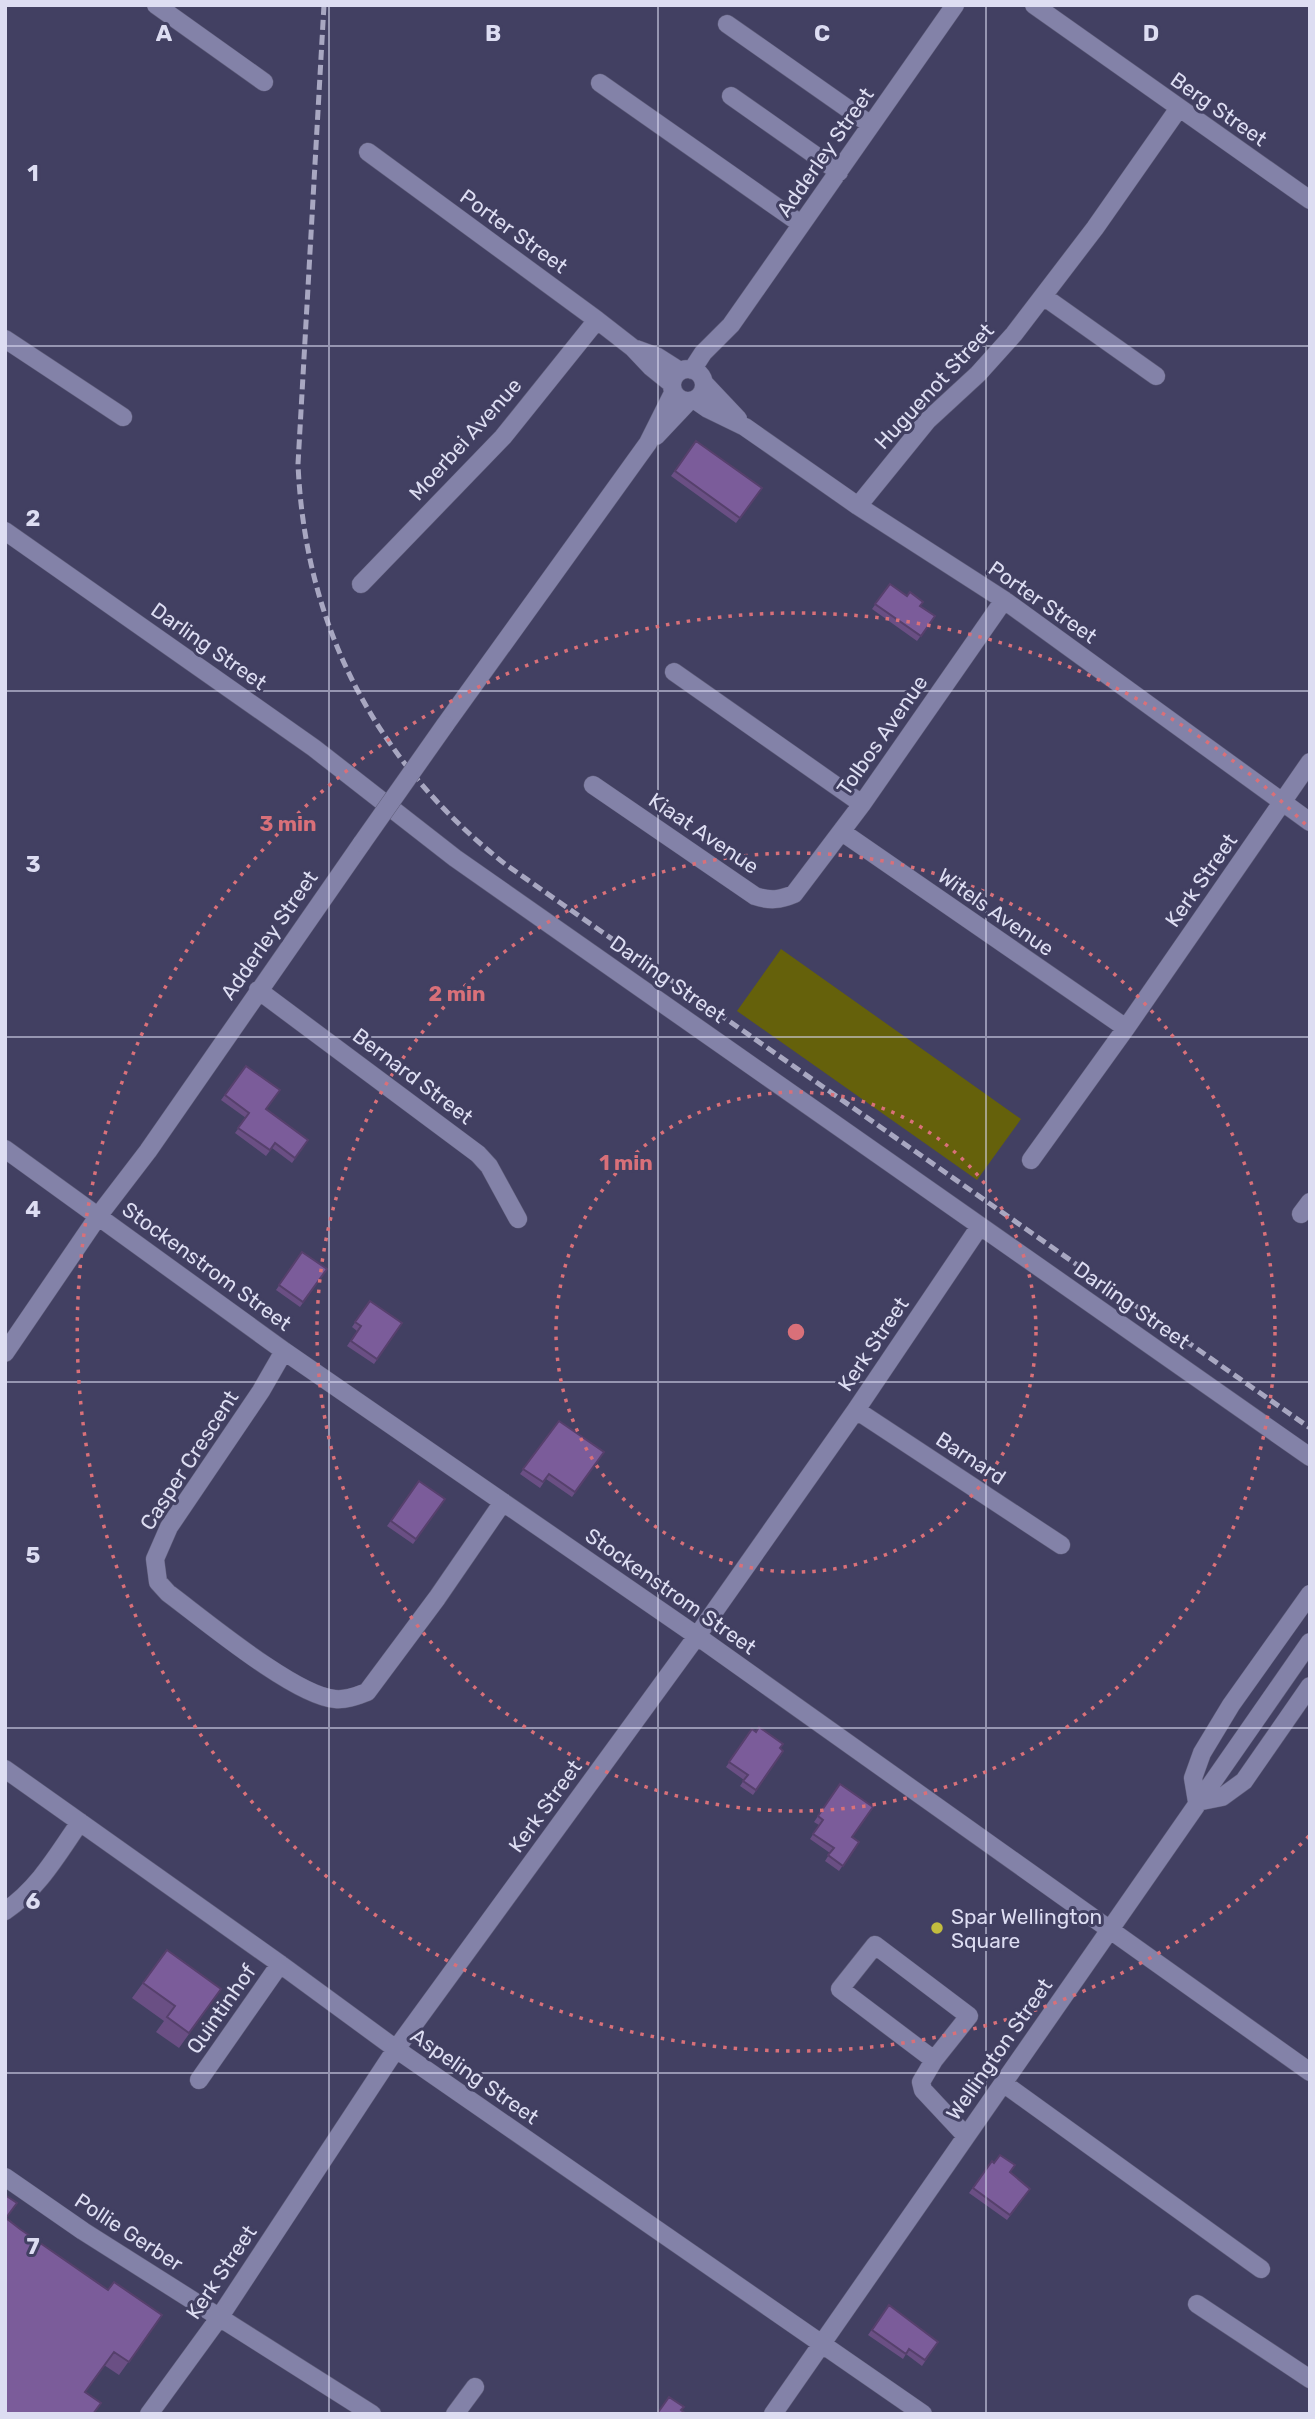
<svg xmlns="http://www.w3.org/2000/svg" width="1315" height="2419" viewBox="0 0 1315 2419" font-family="Rubik,sans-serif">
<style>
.green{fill:#65610b}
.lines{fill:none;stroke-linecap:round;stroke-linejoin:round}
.minor-casing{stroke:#5f5d7a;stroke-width:19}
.minor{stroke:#8382a8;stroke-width:18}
.rail{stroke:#a8a7c1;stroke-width:5;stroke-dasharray:10 5;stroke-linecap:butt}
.minor-bridge-casing{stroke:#5f5d7a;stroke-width:19;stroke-linecap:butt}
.minor-bridge{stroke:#8382a8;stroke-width:18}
.wall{fill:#6a4f84}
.building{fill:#7b5c9a;stroke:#56406c;stroke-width:2}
.grid{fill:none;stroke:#ddddf2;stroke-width:2;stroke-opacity:0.55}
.ring{fill:none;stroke:#d97079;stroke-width:3.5;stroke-dasharray:3.5 7}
.poi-dot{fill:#c3bd3e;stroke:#424062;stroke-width:2.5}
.labels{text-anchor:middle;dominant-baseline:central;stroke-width:6;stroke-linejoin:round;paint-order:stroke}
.street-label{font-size:21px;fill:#ddddf2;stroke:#424062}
.poi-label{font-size:21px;fill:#ddddf2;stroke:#424062;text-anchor:start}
.grid-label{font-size:23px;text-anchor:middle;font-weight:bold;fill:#ddddf2;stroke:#424062;stroke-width:6;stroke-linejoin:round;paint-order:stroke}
.centre{fill:#d97079;stroke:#424062;stroke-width:3.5}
.ring-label{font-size:21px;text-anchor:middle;font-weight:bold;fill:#d97079;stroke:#424062;stroke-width:6;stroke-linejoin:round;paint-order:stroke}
</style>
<rect width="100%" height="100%" fill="#424062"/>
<path class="green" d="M781 949 1021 1119 977 1180 737 1011Z"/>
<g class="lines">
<g class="minor-casing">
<path id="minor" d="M156 5 264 82
M1034 5 1310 200
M727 24 871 125
M600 83 801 224
M731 96 839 172
M368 152 597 320 633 348 651 367 672 384
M1043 296 1156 376
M5 339 123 417
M636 349 658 357 680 371
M672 385a16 16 0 1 1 32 0a16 16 0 1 1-32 0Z
M692 370 703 353 731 325 955 5
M704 383 738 419
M695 400 708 409 745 427 858 506 1004 600 1310 822
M656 436 689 401
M858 506 927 421 978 374 1014 334 1095 228 1179 108
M5 531 314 748 455 858 1310 1457
M361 584 503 437 597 320
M674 672 862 804
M445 725 648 443 673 393
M593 785 755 896C770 901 780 900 794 894L862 804 1004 600
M842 832 1126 1028
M258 990 478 1154 489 1166 518 1219
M5 1149 284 1351 697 1636 1310 2072
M1031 1160 1126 1028 1310 762
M1301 1214 1310 1202
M284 1351 261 1391 169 1527 155 1559 158 1582 168 1593C203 1619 295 1696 335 1699 347 1700 356 1696 367 1692L437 1598 503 1502
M5 1353 99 1215 148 1151 362 843
M856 1410 1061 1545
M1310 1594 1231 1705 1202 1753 1193 1778 1197 1802 1222 1797 1244 1781 1310 1686
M5 1769 280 1964 396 2049 923 2414
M5 1911C38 1889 58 1854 80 1822
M934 2060 840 1989 875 1945 969 2016 934 2060 921 2082 923 2090 966 2136
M199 2080 280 1964
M1003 2083 1261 2269
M5 2177 83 2231 372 2414
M1197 2304 1310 2379
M149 2414 219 2318 396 2049 697 1636 856 1410 980 1226
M455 2414 475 2387
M773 2414 1310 1642"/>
</g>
<use href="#minor" class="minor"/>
<path class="rail" d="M324 5 298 464C305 628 377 763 505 864L1310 1428"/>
<g class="minor-bridge-casing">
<path id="minor-bridge" d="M362 843 445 725"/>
</g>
<use href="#minor-bridge" class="minor-bridge"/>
</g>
<path class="wall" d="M696 441 762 488 736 523 671 476Z
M890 584 935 616 917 641 872 609Z
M246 1066 266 1109 308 1140 292 1163 272 1148 266 1156 235 1133 246 1118 221 1100Z
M302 1252 327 1269 300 1307 276 1290Z
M370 1301 402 1323 374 1364 347 1346 357 1331 352 1327Z
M559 1421 604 1452 572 1497 546 1479 540 1488 520 1474Z
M419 1481 445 1499 413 1544 387 1526Z
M752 1729 783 1751 753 1795 740 1786 744 1780 726 1767Z
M840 1784 852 1837 859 1842 839 1871 825 1861 830 1853 810 1839 819 1825 814 1822Z
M167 1950 221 1989 179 2048 156 2032 164 2021 132 1998Z
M992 2161 1010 2172 1030 2189 1007 2220 969 2193Z
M7 2218 20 2229 108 2290 162 2315 119 2375 104 2365 85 2392Z
M889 2305 938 2342 922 2366 906 2354 903 2359 868 2335Z"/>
<path class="building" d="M696 441 762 488 740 518 675 471Z
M890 584 907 596 910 592 923 602 920 606 935 616 921 636 875 604Z
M246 1066 280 1090 266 1109 308 1140 295 1158 275 1143 270 1150 238 1128 249 1113 225 1095Z
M302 1252 327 1269 303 1302 279 1285Z
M370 1301 402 1323 377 1359 351 1341 361 1326 355 1322Z
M559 1421 604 1452 575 1492 549 1474 543 1482 523 1469Z
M419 1481 445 1499 416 1539 391 1521Z
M759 1727 783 1744 780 1748 783 1751 756 1790 743 1781 748 1775 729 1762 752 1729 756 1732Z
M840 1784 873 1807 852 1837 859 1842 843 1866 828 1855 834 1848 813 1834 823 1820 818 1816Z
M167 1950 221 1989 189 2033 167 2017 175 2006 143 1983Z
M1000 2155 1015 2165 1010 2172 1030 2189 1010 2215 973 2188 992 2161 994 2163Z
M5 2195 17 2203 6 2218 20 2229 108 2290 114 2282 162 2315 129 2362 114 2352 85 2392 101 2403 93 2414H5Z
M889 2305 938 2342 925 2360 909 2349 906 2354 872 2330Z
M669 2397 684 2407 681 2410 686 2414H657Z"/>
<path class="grid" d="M329 5V2414M658 5V2414M986 5V2414M5 346H1310M5 691H1310M5 1037H1310M5 1382H1310M5 1728H1310M5 2073H1310"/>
<g class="ring">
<circle cx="796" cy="1332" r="240"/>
<circle cx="796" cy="1332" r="479"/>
<path d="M1309 1836A719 719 0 1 1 1309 828"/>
</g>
<circle class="poi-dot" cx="937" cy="1928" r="7"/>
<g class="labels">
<g class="street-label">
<text transform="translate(1219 109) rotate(35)">Berg Street</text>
<text transform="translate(825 152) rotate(-55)">Adderley Street</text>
<text transform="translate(514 231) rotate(36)">Porter Street</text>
<text transform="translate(934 386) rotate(-47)">Huguenot Street</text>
<text transform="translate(465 439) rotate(-48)">Moerbei Avenue</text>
<text transform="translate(1043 602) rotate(35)">Porter Street</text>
<text transform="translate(209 646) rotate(35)">Darling Street</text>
<text transform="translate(882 735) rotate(-55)">Tolbos Avenue</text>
<text transform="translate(704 833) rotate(34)">Kiaat Avenue</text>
<text transform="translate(1201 880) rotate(-55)">Kerk Street</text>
<text transform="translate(996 912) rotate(35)">Witels Avenue</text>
<text transform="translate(269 935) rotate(-55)">Adderley Street</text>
<text transform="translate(668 979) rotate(35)">Darling Street</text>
<text transform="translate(413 1076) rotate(37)">Bernard Street</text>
<text transform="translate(207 1266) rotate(36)">Stockenstrom Street</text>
<text transform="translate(1132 1305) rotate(35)">Darling Street</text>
<text transform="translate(873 1344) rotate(-56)">Kerk Street</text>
<text transform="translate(971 1458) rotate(33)">Barnard</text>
<text transform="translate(189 1460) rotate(-57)">Casper Crescent</text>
<text transform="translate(671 1591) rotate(35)">Stockenstrom Street</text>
<text transform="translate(545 1806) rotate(-54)">Kerk Street</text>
<text transform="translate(221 2009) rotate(-55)">Quintinhof</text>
<text transform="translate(999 2049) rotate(-55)">Wellington Street</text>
<text transform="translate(475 2076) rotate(35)">Aspeling Street</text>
<text transform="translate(129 2232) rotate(33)">Pollie Gerber</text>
<text transform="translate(221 2272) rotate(-56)">Kerk Street</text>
</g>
<g class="poi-label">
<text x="951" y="1916">Spar Wellington<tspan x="951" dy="24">Square</tspan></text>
</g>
</g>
<g class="grid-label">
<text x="164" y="41">A</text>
<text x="493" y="41">B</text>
<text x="822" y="41">C</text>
<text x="1151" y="41">D</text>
<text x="33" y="181">1</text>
<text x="33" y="526">2</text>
<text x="33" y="872">3</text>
<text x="33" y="1217">4</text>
<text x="33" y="1563">5</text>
<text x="33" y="1909">6</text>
<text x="33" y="2254">7</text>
</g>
<circle cx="796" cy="1332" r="10" class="centre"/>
<g class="ring-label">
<text x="288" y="831">3 min</text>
<text x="457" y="1001">2 min</text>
<text x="626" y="1170">1 min</text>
</g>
<rect width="1315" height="2419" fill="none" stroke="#ddddf2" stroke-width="14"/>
</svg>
